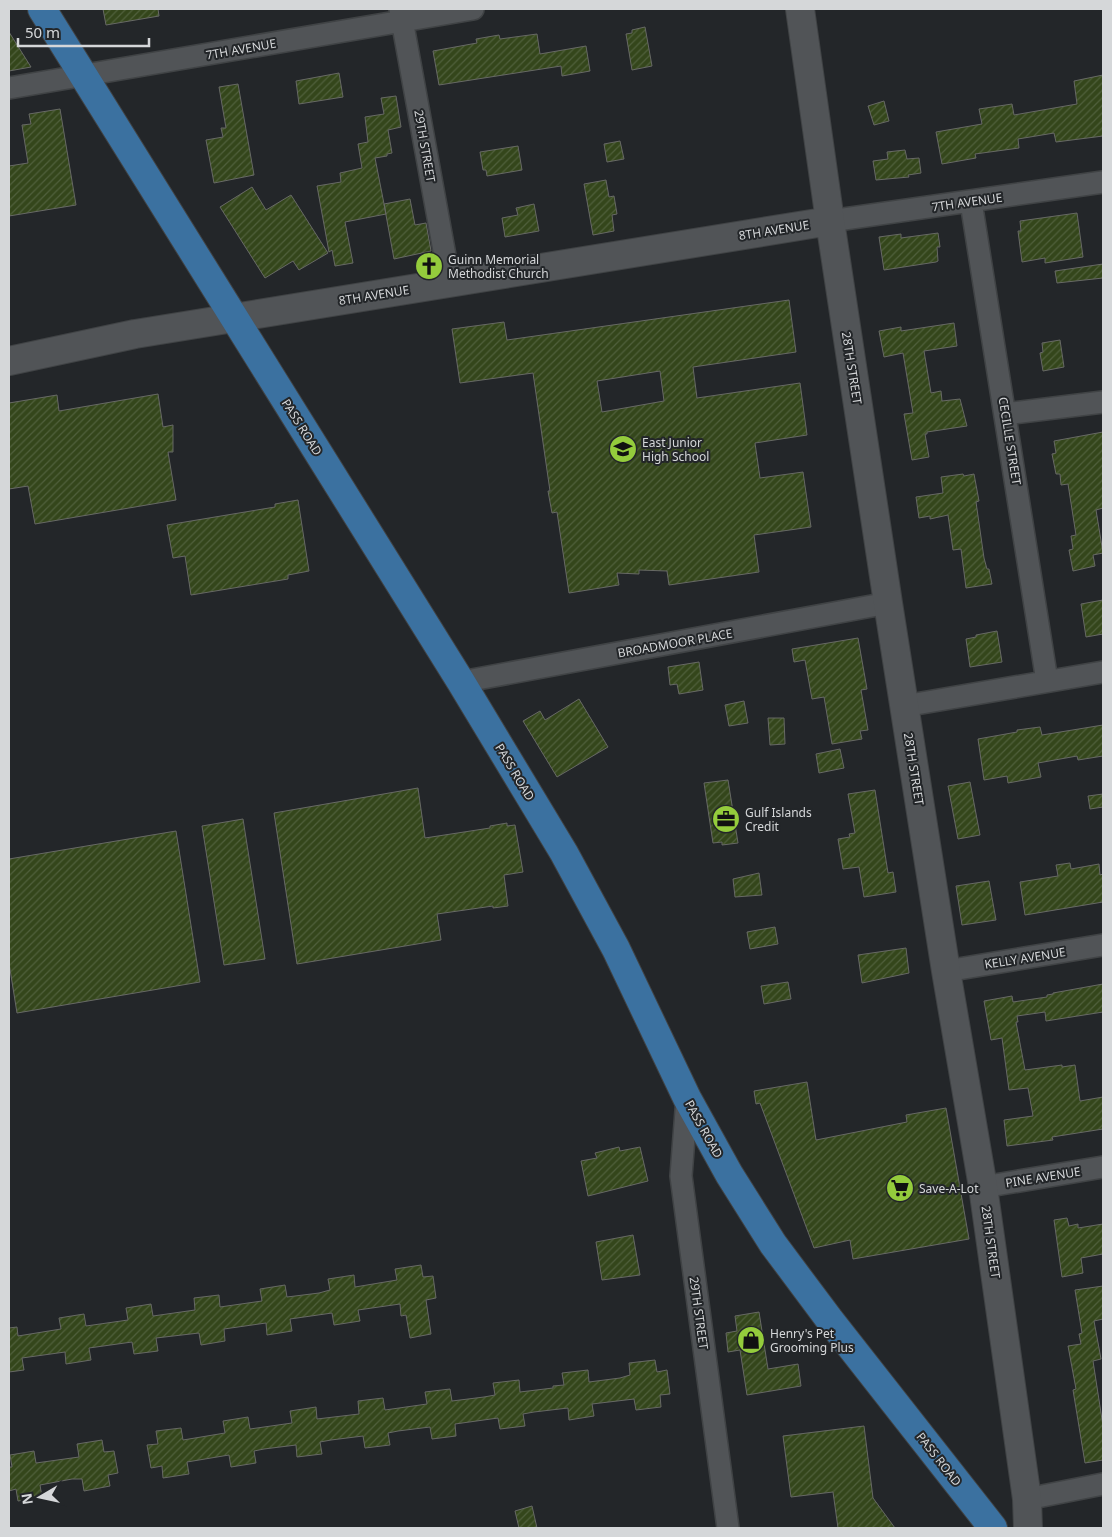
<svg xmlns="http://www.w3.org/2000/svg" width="1112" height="1537" viewBox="0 0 1112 1537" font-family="'Noto Sans',sans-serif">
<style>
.building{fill:url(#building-hatch);stroke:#676965;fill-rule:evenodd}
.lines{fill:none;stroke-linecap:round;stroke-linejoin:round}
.street-casing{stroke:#404345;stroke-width:24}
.secondary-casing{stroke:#404345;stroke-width:30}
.primary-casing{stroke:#404345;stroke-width:30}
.street{stroke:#515457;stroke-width:21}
.secondary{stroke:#515457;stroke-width:28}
.primary{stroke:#3b71a0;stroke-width:28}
.labels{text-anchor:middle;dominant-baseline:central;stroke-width:4;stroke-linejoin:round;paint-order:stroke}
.street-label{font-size:12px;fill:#d5d7d9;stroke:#232629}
.poi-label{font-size:12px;fill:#d5d7d9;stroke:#232629;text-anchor:start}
</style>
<defs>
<pattern id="building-hatch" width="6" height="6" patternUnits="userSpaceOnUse" patternTransform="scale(1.25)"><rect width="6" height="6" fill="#34461b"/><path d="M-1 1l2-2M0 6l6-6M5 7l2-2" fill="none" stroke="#50603c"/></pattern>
</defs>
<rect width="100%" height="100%" fill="#232629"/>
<path class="building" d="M103 9H158L159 16 106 25Z
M645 27 652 66 632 70 626 34 632 33V30Z
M9 32 31 67 9 71Z
M537 34 540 54 586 46 590 71 562 76 561 66 439 85 433 51 477 43 476 39 499 35 500 39Z
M339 73 343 97 299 104 296 81Z
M1103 75V136L1056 142 1054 133 1018 139 1019 148 975 154 976 158 942 164 936 132 982 124 979 109 1012 104 1014 115 1077 104 1074 81Z
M238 84 254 175 214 183 206 140 223 137 221 128H226L219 87Z
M396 96 401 127 388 130 392 153 387 154V156L375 158 386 214 345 222 353 263 335 266 332 250 329 252 317 186 341 182 340 173 362 168 358 144 368 142 365 117 384 114 381 98Z
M884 101 889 121 874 125 868 106Z
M60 109 76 205 9 216V166L28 163 22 125 31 124 29 114Z
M620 141 624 159 607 162 604 144Z
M518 146 522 170 487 176 486 170H483L480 152Z
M905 150 907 159 919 158 921 173 908 175 909 177 876 180 873 161 888 159 887 152Z
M606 180 609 197 614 196 617 214 612 215 614 231 593 235 584 184Z
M252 187 266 210 291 195 328 253 299 270 293 261 265 278 220 207Z
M410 199 415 225 426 223 431 251 394 259 384 204Z
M534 204 539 231 505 237 502 218 518 215 516 208Z
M1077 213 1083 257 1045 263V258L1022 262 1018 231H1021L1020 221Z
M938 233 940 247H937L938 261 936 262 884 270 879 237 901 234V238Z
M1103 264V278L1057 283 1055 271Z
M789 300 796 352 693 367 697 398 800 383 807 435 755 443 760 478 803 472 811 527 754 535 759 572 669 585 667 571 639 570V574L617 573 619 585 569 593 557 512 552 513 548 491H550L533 373 460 383 452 329 504 322 507 340ZM660 371 664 401 602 412 597 381Z
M954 323 957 346 924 351 931 393 941 391 942 401 960 399 967 426 927 432V434H925L929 457 912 460 904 414 913 413 903 353 884 357 879 331 901 327V331Z
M1060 340 1064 367 1043 371 1040 353 1043 352 1042 343Z
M158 394 163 427 173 425V452H168L176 500 35 524 28 486 9 489V403L57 395 59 411Z
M1103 432V508L1096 510 1103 553 1093 555 1095 566 1073 571 1069 550 1073 549 1071 536 1076 535 1068 484 1061 485 1060 474H1056L1052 454 1056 453 1054 441Z
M963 474 964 476 974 474 979 501 976 502 984 558 987 569H989L992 584 966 588 961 549 953 550 948 515 930 519V516L919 518 916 497 943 493 941 477Z
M298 500 309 571 288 575V579L191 595 185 556 173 558 167 525 275 507V504Z
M1103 600V634L1086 637 1081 604Z
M997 631 1002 662 970 667 966 639 976 637V635Z
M858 638 867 689 861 690 868 730 860 731 862 739 832 744 824 697 812 699 805 660 794 662 792 649Z
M699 662 703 690 679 694 677 684 670 685 668 667Z
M579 699 608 747 557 777 523 721 540 711 545 720Z
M744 701 748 723 729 726 725 705Z
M768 718H784L785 744 770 745Z
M1103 725V756L1078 760 1077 756 1038 763 1041 777 1008 783 1007 776 984 780 978 739 1017 732V730L1040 727 1042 735Z
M840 749 844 768 819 773 816 754Z
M728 780 738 843 722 845V842L713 843 704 783Z
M970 782 980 835 958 839 948 786Z
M418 788 425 838 490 828V826L507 823V826L515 825 523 872 504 875 508 906 493 908V906L437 914 441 940 297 964 274 813Z
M875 790 888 873 893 872 896 892 864 897 859 867 843 869 838 839 850 837 849 834 855 833 848 794Z
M1103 794V807L1090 809 1088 796Z
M243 819 265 959 224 965 202 826Z
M176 831 200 982 17 1013 9 963V859Z
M1070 863 1071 869 1099 864 1100 875 1103 874V902L1025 915 1020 882 1058 876 1056 865Z
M759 873 762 895 735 897 733 879Z
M989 881 996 920 962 925 956 886Z
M775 927 778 944 750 949 747 932Z
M906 948 909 973 862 983 858 955Z
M788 982 791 999 764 1004 761 986Z
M1103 984V1012L1046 1021 1045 1012 1017 1016 1018 1022H1016L1025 1070 1062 1065V1067L1075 1065 1080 1101 1103 1097V1129L1052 1137 1053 1140 1007 1146 1004 1120 1033 1116 1028 1088 1009 1090 1002 1038 991 1040 984 1001 1012 996 1013 1002 1047 997V995L1053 994V993Z
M807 1082 816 1140 907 1122 906 1115 946 1108 969 1239 853 1259 850 1240 814 1248 760 1103 756 1104 754 1091Z
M619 1147 620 1151 640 1147 648 1181 588 1196 581 1161 597 1158 595 1153Z
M1067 1218 1069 1226 1078 1224V1228L1103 1224V1254L1081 1258 1083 1273 1062 1277 1054 1220Z
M633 1235 640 1275 602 1280 596 1242Z
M421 1265 423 1277 433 1276 436 1298 426 1300 431 1334 410 1338 406 1315 401 1316 400 1304 358 1310 360 1321 334 1325 332 1313 290 1319 292 1331 267 1335 266 1323 224 1329 225 1341 201 1345 199 1333 156 1338 158 1351 134 1354 132 1342 89 1348 91 1360 66 1364 65 1352 22 1358 24 1370 9 1372V1328L17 1327 18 1336 61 1329 59 1318 84 1314 86 1326 128 1320 126 1308 151 1304 153 1316 195 1310 194 1298 219 1295 220 1307 262 1301 260 1289 285 1285 287 1297 319 1293 330 1290 328 1279 354 1275 355 1287 397 1280 395 1269Z
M1103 1286V1319L1094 1321 1101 1359 1093 1361 1103 1426V1460L1085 1463 1073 1390 1076 1389 1068 1346 1081 1344 1079 1334 1082 1333 1075 1290Z
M759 1312 768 1369 798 1364 801 1386 747 1395 740 1350 728 1352 726 1333 737 1331 735 1316Z
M655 1360 657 1372 667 1370 670 1394 660 1395 661 1407 636 1410 634 1399 592 1404 594 1416 569 1420 568 1408 534 1412 523 1414 525 1426 500 1429 498 1418 455 1424 456 1436 432 1439 430 1427 398 1431 388 1433 390 1445 365 1448 363 1436 331 1440 320 1442 322 1454 297 1457 296 1445 264 1449 254 1451 256 1463 231 1467 229 1455 187 1462 189 1474 163 1478 162 1466 151 1468 147 1445 158 1444 156 1431 181 1428 183 1440 225 1433 223 1421 248 1417 250 1429 292 1423 290 1411 316 1407 317 1419 359 1414 358 1401 383 1398 385 1410 427 1404 425 1392 450 1389 452 1401 484 1397 495 1395 493 1383 519 1380 520 1392 553 1388V1386L564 1385 562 1373 588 1370 589 1382 620 1378 630 1375 629 1363Z
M864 1426 873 1498 895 1528H838L833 1492 791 1497 783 1436Z
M102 1440 104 1452 114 1451 118 1473 108 1475 110 1486 84 1491 82 1479H72L40 1485 42 1497 18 1501 16 1489 9 1491V1467H12L10 1455 34 1451 36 1463 79 1457 77 1444Z
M532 1506 537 1528H519L515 1511Z"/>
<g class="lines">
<g class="street-casing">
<path id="street" d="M400 9 450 283
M9 88 473 9
M971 202 1047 681
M830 221 1103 182
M1005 414 1103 402
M461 682 888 603
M904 706 1103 672
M946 971 1103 945
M687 1098 681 1176 728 1528
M983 1187 1103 1167
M1027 1499 1103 1484"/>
</g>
<g class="secondary-casing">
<path id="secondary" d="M800 9 830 221 888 603 946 971 983 1187 1027 1499 1028 1528
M9 361 135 334 830 221"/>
</g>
<g class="primary-casing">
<path id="primary" d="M42 9 461 682 564 853 616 949 687 1098 729 1174 773 1244 829 1319 993 1528"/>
</g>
<use href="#street" class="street"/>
<use href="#secondary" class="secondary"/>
<use href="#primary" class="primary"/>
</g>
<defs>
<g id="church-disc" transform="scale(1.4375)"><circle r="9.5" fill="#94cc3c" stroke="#232629"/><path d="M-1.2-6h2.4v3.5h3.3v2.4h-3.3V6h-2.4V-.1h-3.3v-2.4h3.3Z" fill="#111"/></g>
<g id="school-disc" transform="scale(1.4375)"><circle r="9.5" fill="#94cc3c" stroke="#232629"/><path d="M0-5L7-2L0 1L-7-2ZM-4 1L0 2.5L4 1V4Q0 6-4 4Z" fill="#111"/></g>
<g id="office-disc" transform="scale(1.4375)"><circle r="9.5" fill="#94cc3c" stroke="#232629"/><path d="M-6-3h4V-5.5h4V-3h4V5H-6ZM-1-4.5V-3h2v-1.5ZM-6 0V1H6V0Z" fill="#111"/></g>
<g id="supermarket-disc" transform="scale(1.4375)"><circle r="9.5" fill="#94cc3c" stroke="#232629"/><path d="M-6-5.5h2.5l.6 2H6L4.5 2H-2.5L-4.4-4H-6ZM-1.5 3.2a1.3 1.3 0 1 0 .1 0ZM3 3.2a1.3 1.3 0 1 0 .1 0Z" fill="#111"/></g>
<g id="shop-disc" transform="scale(1.4375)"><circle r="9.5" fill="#94cc3c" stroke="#232629"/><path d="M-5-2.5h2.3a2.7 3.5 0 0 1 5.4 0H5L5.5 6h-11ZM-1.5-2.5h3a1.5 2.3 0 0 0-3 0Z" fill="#111"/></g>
</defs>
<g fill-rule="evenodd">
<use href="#church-disc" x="429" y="266"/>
<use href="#school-disc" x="623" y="449"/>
<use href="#office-disc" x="726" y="819"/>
<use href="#supermarket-disc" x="900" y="1188"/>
<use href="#shop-disc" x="751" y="1340"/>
</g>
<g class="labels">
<g class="street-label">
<text transform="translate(241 49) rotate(-10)">7TH AVENUE</text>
<text transform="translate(425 146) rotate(80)">29TH STREET</text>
<text transform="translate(967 202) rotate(-8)">7TH AVENUE</text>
<text transform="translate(774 230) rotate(-9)">8TH AVENUE</text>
<text transform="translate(374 295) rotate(-9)">8TH AVENUE</text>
<text transform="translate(852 368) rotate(81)">28TH STREET</text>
<text transform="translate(302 427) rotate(58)">PASS ROAD</text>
<text transform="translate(1010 441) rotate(81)">CECILLE STREET</text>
<text transform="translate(675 643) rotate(-10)">BROADMOOR PLACE</text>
<text transform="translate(914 769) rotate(81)">28TH STREET</text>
<text transform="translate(515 772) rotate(59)">PASS ROAD</text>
<text transform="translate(1025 958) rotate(-9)">KELLY AVENUE</text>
<text transform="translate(704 1129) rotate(61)">PASS ROAD</text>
<text transform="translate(1043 1177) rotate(-9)">PINE AVENUE</text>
<text transform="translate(991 1242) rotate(82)">28TH STREET</text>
<text transform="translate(699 1313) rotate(82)">29TH STREET</text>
<text transform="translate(939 1459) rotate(52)">PASS ROAD</text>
</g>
<g class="poi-label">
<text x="448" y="259">Guinn Memorial<tspan x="448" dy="14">Methodist Church</tspan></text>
<text x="642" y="442">East Junior<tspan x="642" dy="14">High School</tspan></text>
<text x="745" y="812">Gulf Islands<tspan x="745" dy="14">Credit</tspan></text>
<text x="919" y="1188">Save-A-Lot</text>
<text x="770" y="1333">Henry's Pet<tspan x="770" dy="14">Grooming Plus</tspan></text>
</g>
</g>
<rect width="1112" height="1537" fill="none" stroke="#d5d7d9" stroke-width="20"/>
<g transform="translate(40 1497) rotate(261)" stroke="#232629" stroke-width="4" paint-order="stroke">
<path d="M0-4L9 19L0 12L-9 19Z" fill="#d5d7d9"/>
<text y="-8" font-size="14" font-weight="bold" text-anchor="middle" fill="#d5d7d9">N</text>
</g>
<path d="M18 38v8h131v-8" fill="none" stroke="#d5d7d9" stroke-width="2.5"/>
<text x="25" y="38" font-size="15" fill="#d5d7d9" stroke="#232629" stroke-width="4" paint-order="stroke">50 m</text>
</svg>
